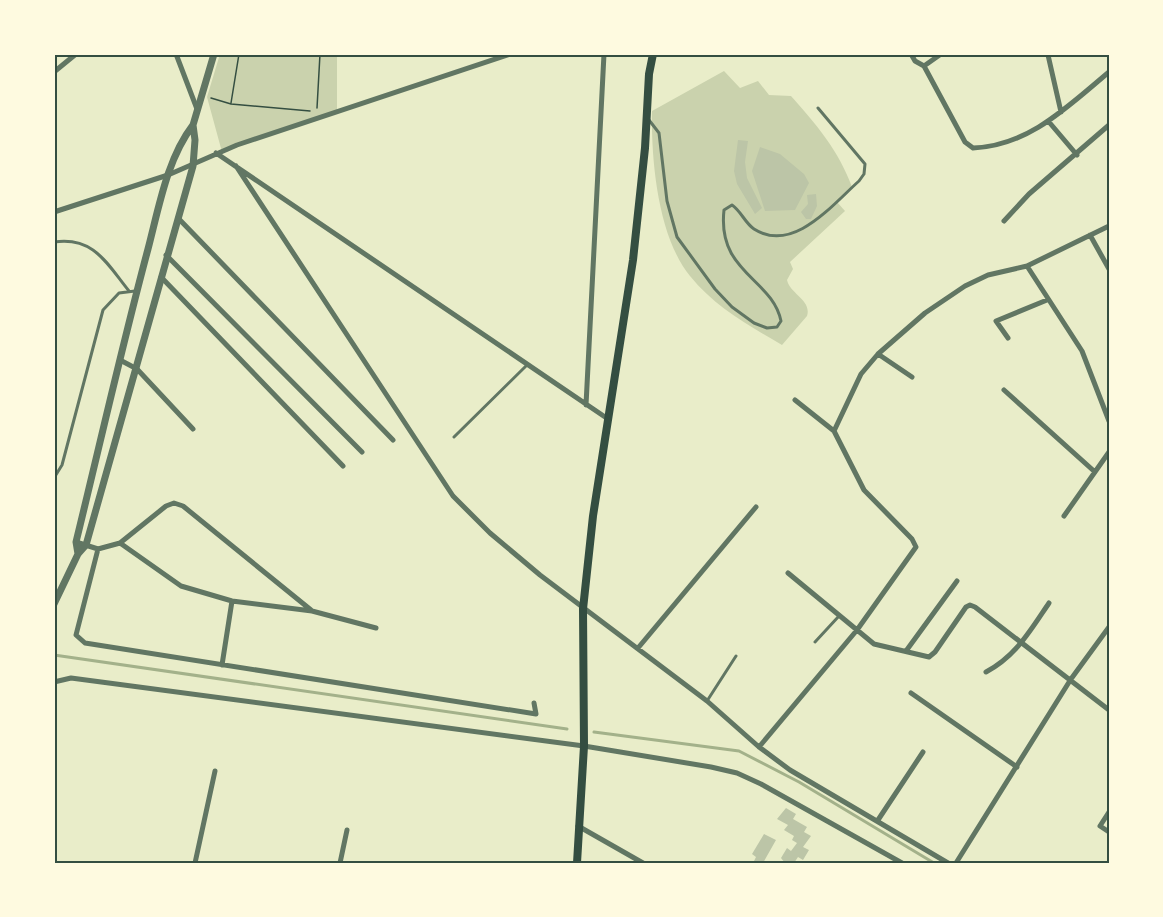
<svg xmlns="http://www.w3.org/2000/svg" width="1163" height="917" viewBox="0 0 1163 917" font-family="Mulish,sans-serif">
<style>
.green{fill:#cad2ad}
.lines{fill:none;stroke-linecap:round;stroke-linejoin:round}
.stream{stroke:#a3b18a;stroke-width:3}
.building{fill:#bcc5a7}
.path{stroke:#344e41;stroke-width:1.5}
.service{stroke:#617663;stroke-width:3}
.minor{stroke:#617663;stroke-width:5}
.tertiary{stroke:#617663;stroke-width:7}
.secondary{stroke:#344e41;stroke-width:8}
.neatline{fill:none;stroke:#344e41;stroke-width:2}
</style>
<rect width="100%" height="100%" fill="#e9edc9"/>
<path class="green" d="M220 54H337V113L222 152 207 97Z
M724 71 740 88 758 81 769 95 791 96C816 124 839 151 852 187L837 202 845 211 790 262 793 269 787 280C790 294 812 300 807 316L782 345C748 325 715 307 690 276 658 237 651 160 652 111Z"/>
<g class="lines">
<path class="stream" d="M54 655 567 729
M594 732 739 751 799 782 934 863"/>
</g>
<path class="building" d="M738 140 748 141 745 162 747 178 762 208 755 214 737 184 734 171Z
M760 147 780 154 804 174 809 183 795 210 765 211 752 171Z
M816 194 817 206 811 219H806L801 212 808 204 807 195Z
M786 808 796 814 793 819 807 827 804 832 811 836 803 847 809 850 803 860 798 857 794 863H785L781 858 787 848 791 851 797 843 792 840 794 836 784 830 788 825 777 819Z
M764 834 776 840 763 863H753L756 857 752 854Z"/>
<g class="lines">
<path class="path" d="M211 98 231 104 310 111
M231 103 239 54
M317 108 320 54"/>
<path class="service" d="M649 120 659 133 667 201 677 237 715 289 732 307 754 323 767 328 777 327 781 321C772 278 717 273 724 210L732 205C741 211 745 223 754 229 793 254 832 205 859 181L864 174 865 164 818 108
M54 242C94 236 107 264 129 291
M454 437 527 365
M54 478 62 465 103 310 119 293 135 291
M815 642 839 616
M707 701 736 656"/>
<path class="minor" d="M176 54 197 109
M911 54 915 61 924 66 965 142 973 148C1029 146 1068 106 1109 72
M1048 55 1061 112
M924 66 941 54
M54 72 76 54
M1049 122 1077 155
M216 153 608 419
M236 166 453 496 490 533 540 575 707 701 759 747 790 770 948 863
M54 212 168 175 237 145 510 54
M178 218 393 440
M1004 221 1029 194 1109 125
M1090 235 1109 269
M166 255 362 452
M1027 266 1082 351 1109 421
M161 277 343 466
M1008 338 996 321 1047 300
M878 354 912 377
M120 360 137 369 193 429
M1004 390 1095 472
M795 400 834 431
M586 405 604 54
M1064 516 1109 452
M76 542 98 549 120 543 181 586 232 601 312 611 376 628
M120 543 166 506 174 503 183 506 311 610
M98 549 76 635 85 643 536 714 534 703
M788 573 874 644 929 657 935 652 966 607 970 605 975 607 1109 710
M638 648 756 507
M906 651 957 581
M222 665 232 601
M986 672C1016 656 1030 631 1049 603
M54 682 71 678 584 746 711 767 737 773 761 784 902 863
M911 693 1017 767
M759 747 857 630 916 547 912 539 864 490 834 431 861 374 878 354 925 313 965 286 988 275 1027 266 1109 226
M1109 812 1100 826 1109 832
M878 820 923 752
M578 826 643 863
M195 863 215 771
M340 863 347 830
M956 863 1071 679 1109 627"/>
<path class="tertiary" d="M78 554 76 542C100 444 122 346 148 249 159 207 167 159 193 125
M54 604 78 554 86 545 193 166 195 140 193 125 214 54"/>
<path class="secondary" d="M577 863 584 746 583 609 593 516 633 260 645 148 649 74 653 54"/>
</g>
<rect width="1163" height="917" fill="none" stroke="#fefae0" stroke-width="111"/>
<rect x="56" y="56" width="1052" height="806" class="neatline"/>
</svg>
